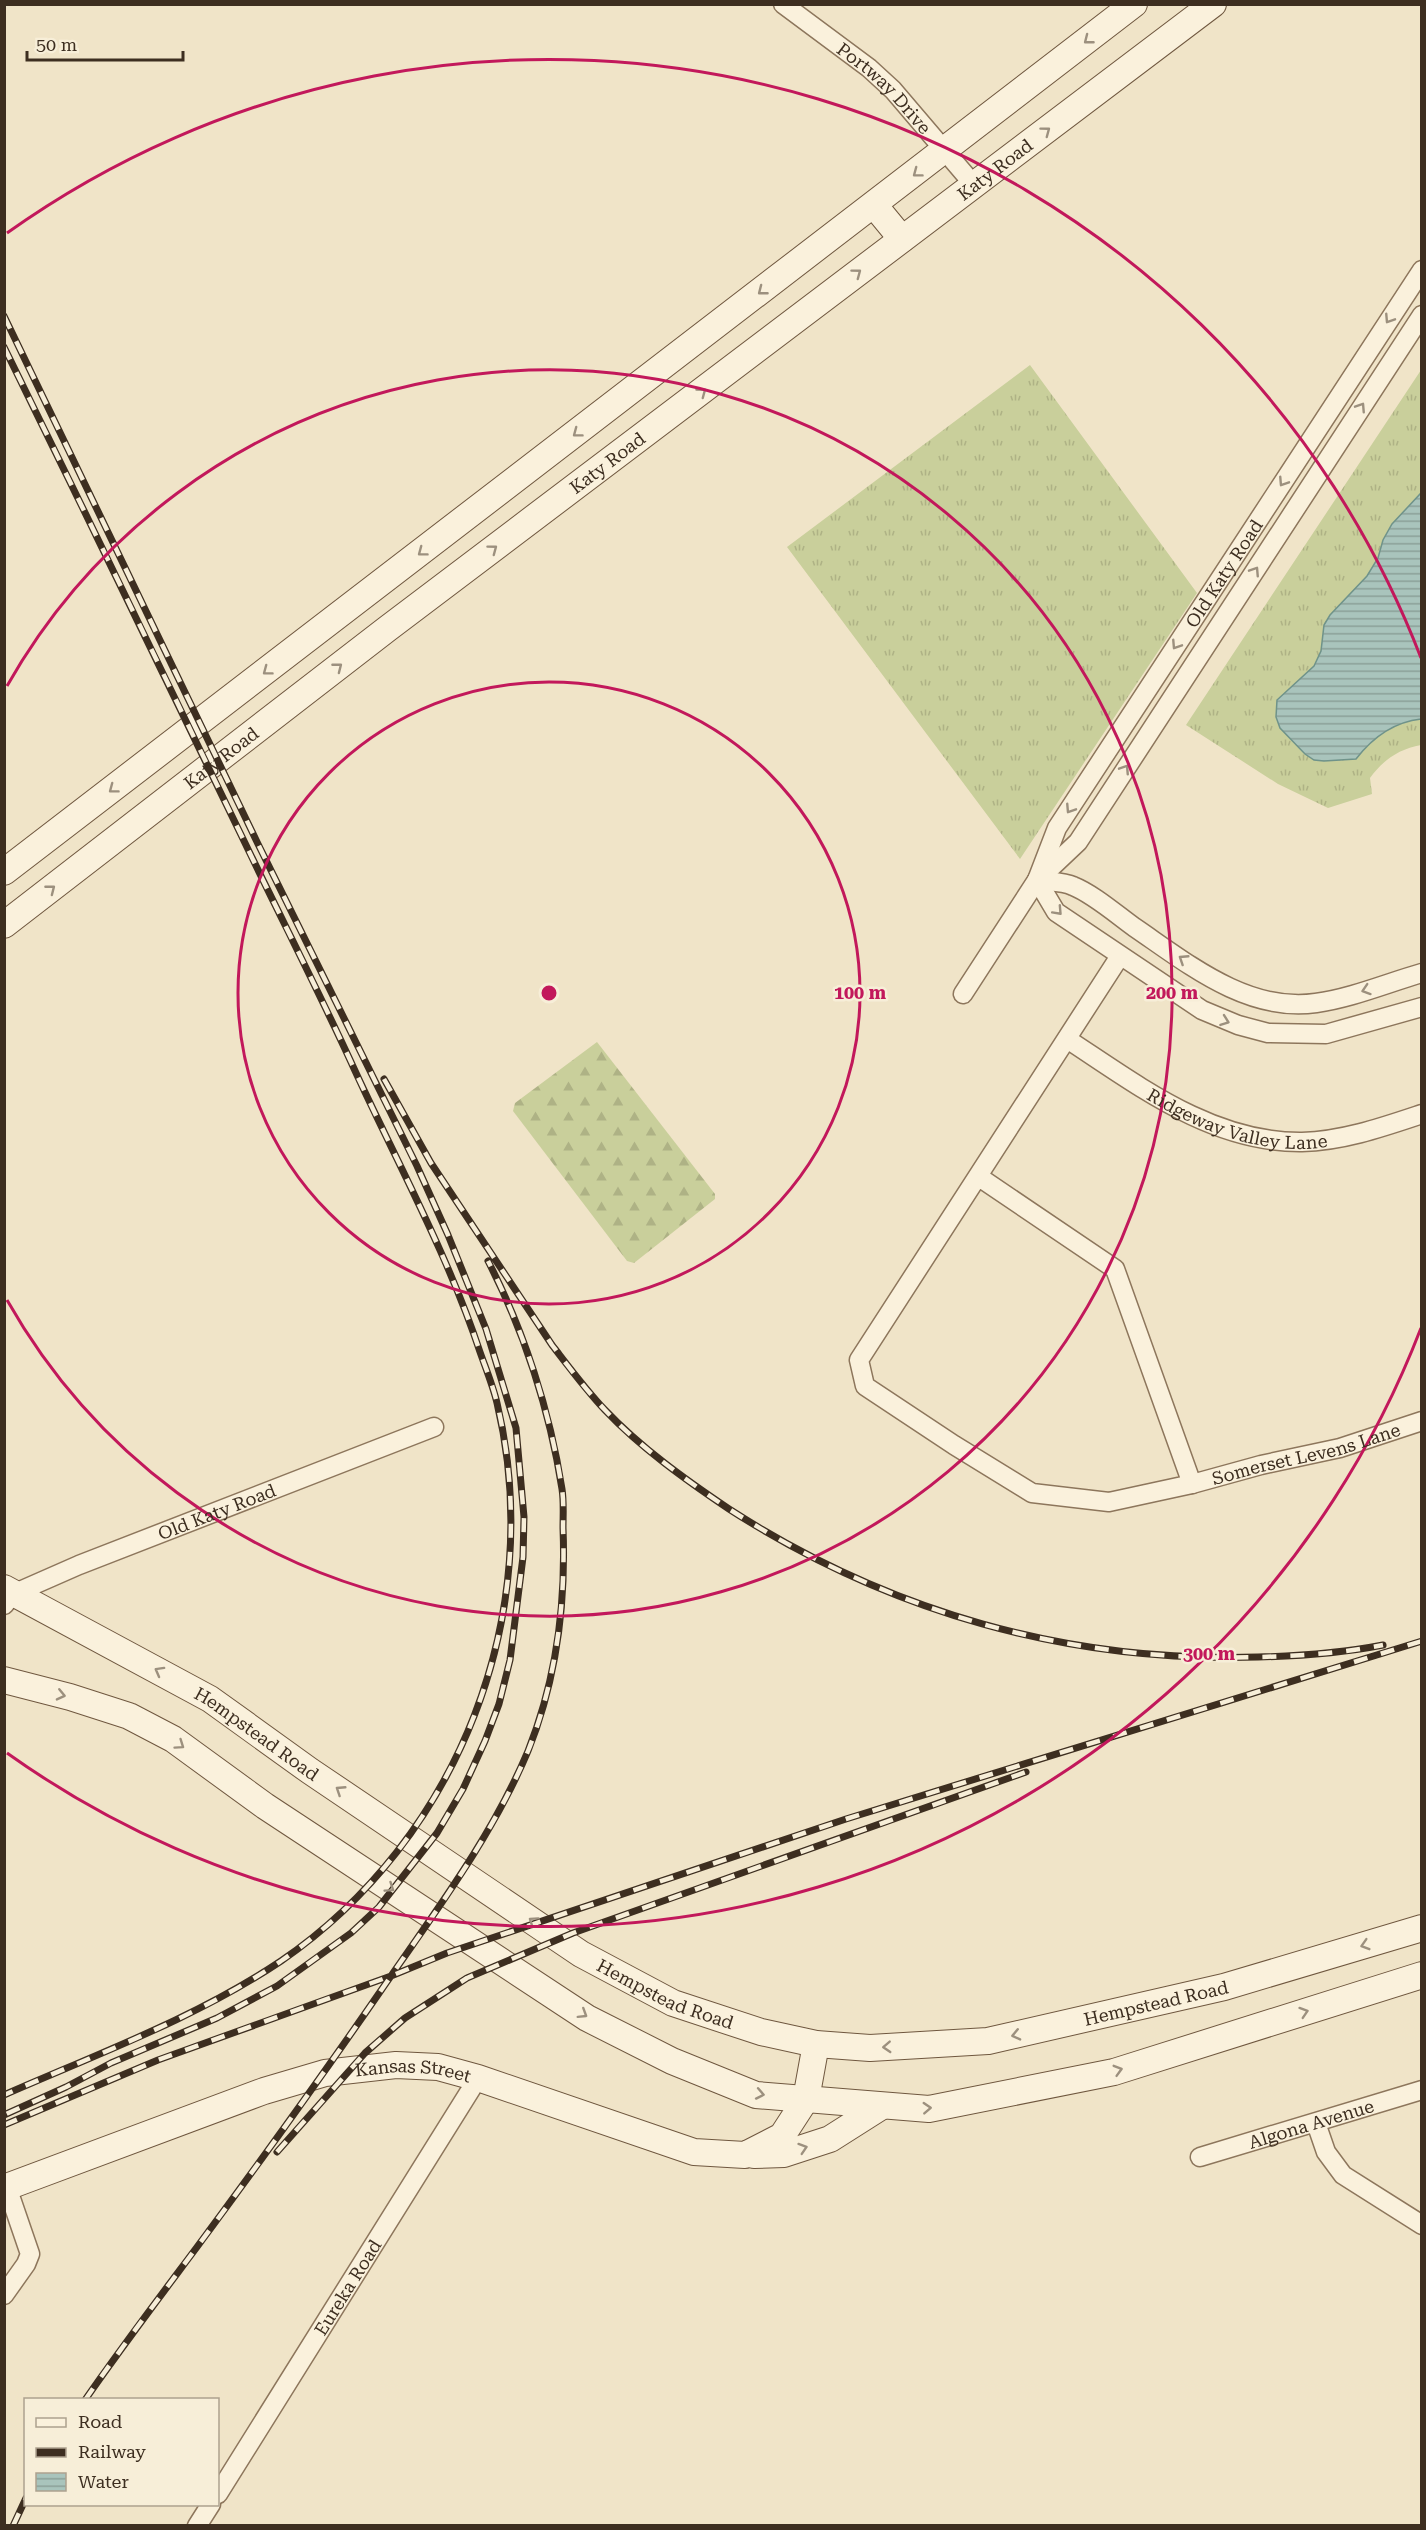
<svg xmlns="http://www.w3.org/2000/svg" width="1426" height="2530" viewBox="0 0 1426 2530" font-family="'Roboto Serif',serif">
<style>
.grass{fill:url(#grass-tufts)}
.forest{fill:url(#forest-firs)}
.water{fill:url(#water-rules);stroke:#6f938a;stroke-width:1.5}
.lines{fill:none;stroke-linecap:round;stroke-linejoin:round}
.street-casing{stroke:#8d765c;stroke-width:21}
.secondary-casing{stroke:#6f573f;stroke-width:28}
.street{stroke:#faf1dc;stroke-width:18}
.secondary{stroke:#faf1dc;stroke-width:26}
.rail-casing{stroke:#3d2e20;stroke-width:7}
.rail{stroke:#f7eed8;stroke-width:4.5;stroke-dasharray:14;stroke-linecap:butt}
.oneway{stroke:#9c907e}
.ring{fill:none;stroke:#c2185b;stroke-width:3}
.labels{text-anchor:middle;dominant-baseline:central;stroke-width:5;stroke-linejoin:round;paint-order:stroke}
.street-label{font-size:18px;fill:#3d2e20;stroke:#f7eed8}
.centre{fill:#c2185b;stroke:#f7eed8;stroke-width:3}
.ring-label{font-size:18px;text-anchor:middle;font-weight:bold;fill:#c2185b;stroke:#f7eed8;stroke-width:5;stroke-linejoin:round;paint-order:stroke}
</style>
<defs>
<pattern id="grass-tufts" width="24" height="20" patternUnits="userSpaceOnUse" patternTransform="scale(1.5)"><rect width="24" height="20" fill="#c9cf9b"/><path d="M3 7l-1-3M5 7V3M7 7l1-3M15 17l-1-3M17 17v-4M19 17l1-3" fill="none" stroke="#aeb285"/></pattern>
<pattern id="forest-firs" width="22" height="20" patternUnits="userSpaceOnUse" patternTransform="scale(1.5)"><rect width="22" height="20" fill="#c9cf9b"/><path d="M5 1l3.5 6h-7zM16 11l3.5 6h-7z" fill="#aeb285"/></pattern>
<pattern id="water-rules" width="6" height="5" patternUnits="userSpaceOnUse" patternTransform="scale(1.5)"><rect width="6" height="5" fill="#a9c4bc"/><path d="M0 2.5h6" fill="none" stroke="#8ba098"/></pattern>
</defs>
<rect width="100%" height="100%" fill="#f0e4c8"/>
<path class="grass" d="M1030 365 1197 593 1020 859 787 547Z
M1421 370V745C1399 749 1383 760 1370 778L1372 794 1328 808 1278 784 1186 725Z"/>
<path class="forest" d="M597 1042 715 1194V1199L634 1263 627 1261 513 1111 515 1103Z"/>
<path class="water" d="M1421 493V719C1394 722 1373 737 1356 759L1324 761 1314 760 1305 754 1280 728 1276 717 1277 700 1314 666 1321 651 1324 625 1330 615 1367 576 1378 558 1383 540 1392 524Z"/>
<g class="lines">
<g class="street-casing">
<g id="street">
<path id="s1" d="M783 4 869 68 893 90 974 185"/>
<path d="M1041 877 1078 842 1422 315"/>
<path d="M1037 880 1056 912 1202 1010 1238 1025 1268 1033 1326 1034 1422 1007"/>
<path d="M1037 880C1048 882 1063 881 1073 886 1093 894 1116 914 1134 927 1187 963 1247 1013 1316 1003 1352 998 1387 983 1422 973"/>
<path id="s2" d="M963 994 1037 880 1057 828 1422 270"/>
<path id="s3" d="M1067 1039C1139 1086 1212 1143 1302 1142 1343 1141 1383 1127 1422 1114"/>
<path d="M979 1177 1115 1269 1192 1484 1109 1502 1032 1493 954 1445 865 1386 859 1360 1120 956"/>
<path id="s4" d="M1192 1484 1261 1465 1340 1448 1422 1421"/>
<path id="s5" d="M4 1605 13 1594 79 1565 434 1427"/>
<path d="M1316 2123 1326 2152 1343 2175 1422 2225"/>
<path id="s6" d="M1200 2157 1422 2090"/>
<path d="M4 2295 26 2264 30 2254 7 2187"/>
<path id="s7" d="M218 2494 478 2078"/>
<path d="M197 2526 211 2504"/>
</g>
</g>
<g class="secondary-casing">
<g id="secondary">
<path d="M874 205 902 239"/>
<path d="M4 872 1134 4"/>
<path id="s8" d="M4 925 387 629 1213 4"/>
<path id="s9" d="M4 1588 210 1699 310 1771 581 1954 673 2003 761 2032 816 2044 870 2048 988 2041 1224 1987 1422 1928"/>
<path d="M4 1680 70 1697 129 1716 173 1739 265 1806 587 2018 672 2061 756 2095 929 2109 1114 2072 1422 1975"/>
<path d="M754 2155 784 2154 830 2139 882 2106"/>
<path id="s10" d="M4 2188 264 2091 325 2073 396 2065 438 2067 478 2078 694 2152 745 2155 782 2136 806 2099 816 2044"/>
</g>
</g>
<use href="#street" class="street"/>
<use href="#secondary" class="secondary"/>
<g class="rail-casing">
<path id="rail" d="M4 316 258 844 417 1166 448 1235 486 1329 516 1428 524 1517 523 1557 510 1660 499 1704 485 1741 463 1789 437 1833 379 1907 351 1933 277 1986 217 2018 111 2063 66 2087 4 2115
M4 347C85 512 165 677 245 843 280 916 317 988 351 1062 395 1159 447 1252 480 1352 486 1369 493 1386 497 1403 547 1613 459 1839 281 1961 196 2018 97 2054 4 2095
M384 1079 431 1163 552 1345C569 1367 586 1390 605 1410 641 1448 686 1480 729 1509 889 1612 1068 1663 1258 1657 1300 1656 1342 1653 1383 1645
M4 2125 158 2060 391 1976 447 1953 846 1819 1422 1641
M277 2152 365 2053 405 2018 467 1978 573 1933 1026 1772
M85 2400C121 2348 159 2298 197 2247 260 2162 322 2076 382 1989 435 1912 492 1837 528 1751 556 1681 566 1603 563 1528 563 1515 564 1502 562 1489 550 1411 524 1331 488 1261
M13 2526 26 2498"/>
</g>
<use href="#rail" class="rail"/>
</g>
<defs><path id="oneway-chevron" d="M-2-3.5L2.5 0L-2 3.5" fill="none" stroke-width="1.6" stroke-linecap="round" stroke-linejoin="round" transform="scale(1.5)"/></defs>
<g class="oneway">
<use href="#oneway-chevron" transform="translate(1088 40) rotate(142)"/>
<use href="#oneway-chevron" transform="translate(1046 131) rotate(-37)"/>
<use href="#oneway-chevron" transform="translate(917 173) rotate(143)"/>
<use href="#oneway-chevron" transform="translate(857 273) rotate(-37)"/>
<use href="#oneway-chevron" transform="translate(762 291) rotate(142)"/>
<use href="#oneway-chevron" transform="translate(1389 319) rotate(123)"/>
<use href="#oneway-chevron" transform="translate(702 392) rotate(-37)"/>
<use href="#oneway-chevron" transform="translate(1361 407) rotate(-57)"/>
<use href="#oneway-chevron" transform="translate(577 433) rotate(143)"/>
<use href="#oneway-chevron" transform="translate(1283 482) rotate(123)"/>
<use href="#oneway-chevron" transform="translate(493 549) rotate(-37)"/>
<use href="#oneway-chevron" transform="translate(422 552) rotate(143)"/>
<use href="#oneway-chevron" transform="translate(1255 571) rotate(-57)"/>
<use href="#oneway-chevron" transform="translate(1176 645) rotate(123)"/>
<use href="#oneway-chevron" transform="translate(338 667) rotate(-38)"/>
<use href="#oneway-chevron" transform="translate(267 671) rotate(143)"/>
<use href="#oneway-chevron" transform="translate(1125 769) rotate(-57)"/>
<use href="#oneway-chevron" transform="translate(113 789) rotate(143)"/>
<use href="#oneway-chevron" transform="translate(1070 809) rotate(123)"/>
<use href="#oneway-chevron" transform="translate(51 889) rotate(-38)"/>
<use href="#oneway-chevron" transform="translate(1058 911) rotate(47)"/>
<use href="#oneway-chevron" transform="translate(1183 959) rotate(-147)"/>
<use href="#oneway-chevron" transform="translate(1366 990) rotate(162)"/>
<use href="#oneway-chevron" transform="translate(1225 1021) rotate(20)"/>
<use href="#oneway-chevron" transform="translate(159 1671) rotate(-151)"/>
<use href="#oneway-chevron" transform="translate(61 1695) rotate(13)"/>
<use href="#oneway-chevron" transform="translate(180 1745) rotate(35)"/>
<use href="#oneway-chevron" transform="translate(340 1790) rotate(-147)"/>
<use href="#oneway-chevron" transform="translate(390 1888) rotate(34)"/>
<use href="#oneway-chevron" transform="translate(533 1921) rotate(-145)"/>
<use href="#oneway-chevron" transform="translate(1365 1945) rotate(163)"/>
<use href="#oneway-chevron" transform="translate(1304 2012) rotate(-18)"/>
<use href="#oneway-chevron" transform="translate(583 2014) rotate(32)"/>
<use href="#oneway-chevron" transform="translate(1016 2035) rotate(167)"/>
<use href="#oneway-chevron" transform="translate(887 2047) rotate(177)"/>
<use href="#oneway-chevron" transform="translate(1118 2070) rotate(-16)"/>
<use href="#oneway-chevron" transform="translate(760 2094) rotate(11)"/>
<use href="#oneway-chevron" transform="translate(927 2108) rotate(-3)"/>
<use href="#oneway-chevron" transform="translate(803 2148) rotate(-18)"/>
</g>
<g class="ring">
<circle cx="549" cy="993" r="311"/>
<path d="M7 686A623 623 0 1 1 7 1300"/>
<path d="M1421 1328A934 934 0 0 1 7 1753M7 233A934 934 0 0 1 1421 658"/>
</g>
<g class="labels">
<g class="street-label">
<text stroke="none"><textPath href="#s1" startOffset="132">Portway Drive</textPath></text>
<text stroke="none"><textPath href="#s8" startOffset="1246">Katy Road</textPath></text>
<text stroke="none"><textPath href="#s8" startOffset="760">Katy Road</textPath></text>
<text stroke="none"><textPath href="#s2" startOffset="496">Old Katy Road</textPath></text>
<text stroke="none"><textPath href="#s8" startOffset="274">Katy Road</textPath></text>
<text stroke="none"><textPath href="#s3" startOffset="192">Ridgeway Valley Lane</textPath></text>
<text stroke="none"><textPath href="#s4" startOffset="118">Somerset Levens Lane</textPath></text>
<text stroke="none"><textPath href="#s5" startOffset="234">Old Katy Road</textPath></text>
<text stroke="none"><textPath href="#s9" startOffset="292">Hempstead Road</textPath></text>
<text stroke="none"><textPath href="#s9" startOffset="778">Hempstead Road</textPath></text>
<text stroke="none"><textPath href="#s9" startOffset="1282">Hempstead Road</textPath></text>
<text stroke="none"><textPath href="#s10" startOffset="430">Kansas Street</textPath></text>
<text stroke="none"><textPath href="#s6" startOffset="116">Algona Avenue</textPath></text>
<text stroke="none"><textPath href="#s7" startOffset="244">Eureka Road</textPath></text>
</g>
</g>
<circle cx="549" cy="993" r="9" class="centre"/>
<g class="ring-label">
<text x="860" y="999">100 m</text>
<text x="1172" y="999">200 m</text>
<text x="1209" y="1660">300 m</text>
</g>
<rect width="1426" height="2530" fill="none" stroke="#3d2e20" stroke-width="12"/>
<rect x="24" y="2398" width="195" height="108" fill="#f7eed8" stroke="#ada18e" stroke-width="1.5"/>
<rect x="36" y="2418" width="30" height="9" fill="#faf1dc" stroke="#ada18e" stroke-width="1.5"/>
<text x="78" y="2428" font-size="18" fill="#3d2e20">Road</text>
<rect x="36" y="2448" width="30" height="9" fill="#3d2e20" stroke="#ada18e" stroke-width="1.5"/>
<text x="78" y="2458" font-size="18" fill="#3d2e20">Railway</text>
<rect x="36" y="2473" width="30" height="18" fill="url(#water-rules)" stroke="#ada18e" stroke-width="1.5"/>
<text x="78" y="2488" font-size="18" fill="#3d2e20">Water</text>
<path d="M27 51v9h156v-9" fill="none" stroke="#3d2e20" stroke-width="3"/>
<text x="36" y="51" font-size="18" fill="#3d2e20" stroke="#f7eed8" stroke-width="4.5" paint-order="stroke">50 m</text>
</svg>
